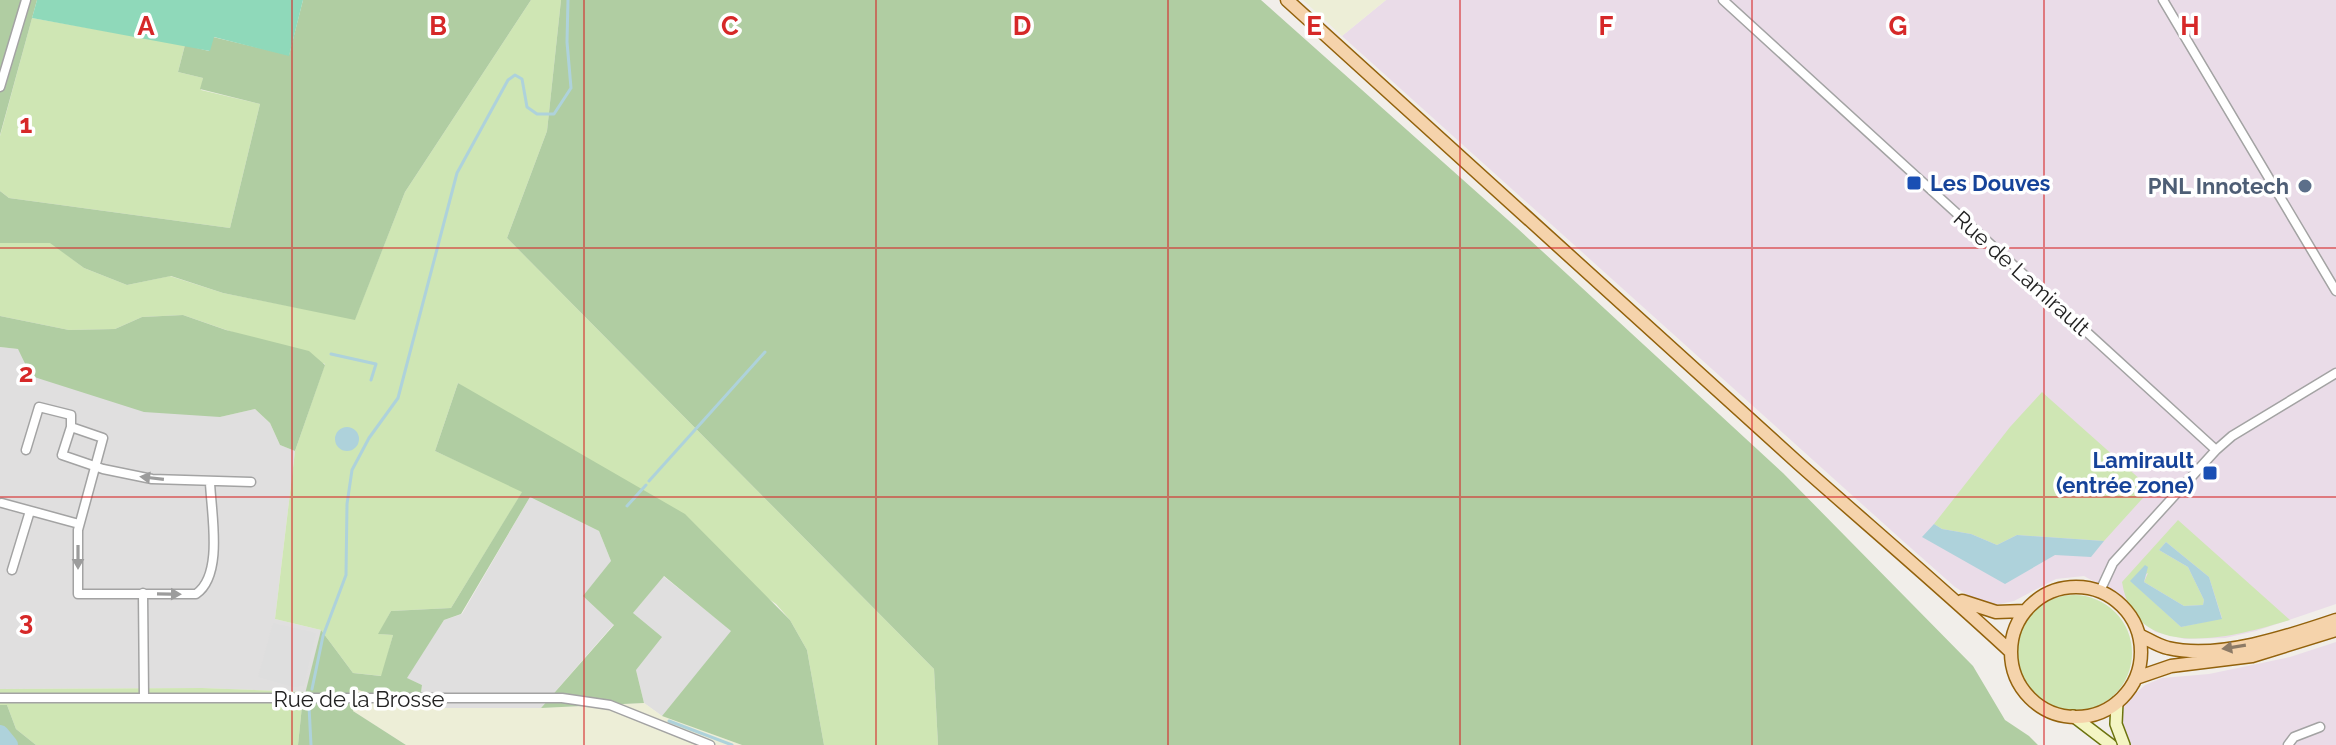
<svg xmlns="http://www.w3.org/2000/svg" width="2336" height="745" viewBox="0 0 2336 745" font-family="Raleway,sans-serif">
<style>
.residential{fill:#e0dfdf}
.industrial{fill:#eadce8}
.farmland{fill:#edeed7}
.grass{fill:#cfe6b4;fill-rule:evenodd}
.forest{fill:#b0cda2}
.pitch{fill:#8fd9ba}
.parking{fill:#dedede}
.water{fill:#aed2db}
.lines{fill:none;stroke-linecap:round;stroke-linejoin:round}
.stream{stroke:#aed2db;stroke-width:3}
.river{stroke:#aed2db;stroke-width:18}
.street-casing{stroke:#a3a3a3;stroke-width:11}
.secondary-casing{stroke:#6c730e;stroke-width:14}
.primary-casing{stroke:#93620c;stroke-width:15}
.street{stroke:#fff;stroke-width:8}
.secondary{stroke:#f4f5c3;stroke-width:11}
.primary{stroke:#f5d3ab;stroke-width:12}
.oneway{fill:#9c9c9c}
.oneway2{fill:#8c7a66}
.grid{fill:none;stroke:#d62828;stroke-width:2;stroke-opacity:0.55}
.transit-dot{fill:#1a4fb4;stroke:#fff;stroke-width:3}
.service-dot{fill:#5c6f8a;stroke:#fff;stroke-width:3}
.labels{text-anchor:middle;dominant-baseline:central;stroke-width:7;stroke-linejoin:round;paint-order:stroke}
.transit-label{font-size:22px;font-weight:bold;fill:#164399;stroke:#fff;text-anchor:start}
.service-label{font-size:22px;font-weight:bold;fill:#4e5e75;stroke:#fff;text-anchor:end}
.street-label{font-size:22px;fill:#222;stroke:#fff}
.grid-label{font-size:26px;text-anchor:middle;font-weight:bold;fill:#d62828;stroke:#fff;stroke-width:7;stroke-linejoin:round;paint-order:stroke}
</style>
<rect width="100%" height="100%" fill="#f1eeea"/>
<path class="residential" d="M0 347 18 349 220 417 255 409 270 423 280 445 295 451 275 619 321 630 306 692 202 688 0 689Z
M530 497 599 531 611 561 614 624 541 708H419L422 685 406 678 444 620 462 614Z
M663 576 732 631 662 716 644 703 636 670 633 613Z"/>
<path class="industrial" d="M1386 0H2336V604L2256 631 2225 638 2185 639 2155 632 2124 598 2084 576 2056 579 2014 601 1991 606 1975 600 1955 587 1903 541 1342 36Z
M2336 642V745H2128L2121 737V707L2145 685 2162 678 2209 674 2290 657Z"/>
<path class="farmland" d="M1303 0H1386L1342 36Z
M355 688 419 708H541L644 703 662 716 742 745H406L353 711Z"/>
<path class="grass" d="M531 0H561L547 131 507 238 934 669 938 745H824L807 650 790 620 776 604 458 383 435 451 523 491 451 608 391 611 379 634 393 635 382 676 353 673 321 630 275 619 295 451 325 364 183 315 142 317 115 329 69 330 0 316V243L50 242 84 268 127 285 170 276 223 293 355 319 405 192Z
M32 18 185 45 178 72 203 78 201 90 260 104 230 228 9 198 0 191V136Z
M2042 392 2151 489 2104 541 2017 535 1997 545 1971 534 1942 529 1934 524 2010 427Z
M2178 520 2290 620C2235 637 2135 665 2122 582ZM2166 542 2209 577 2222 618 2181 627 2131 581 2148 573 2144 582 2184 606 2203 605 2204 600 2188 567 2159 550Z
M2016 653a58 58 0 1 1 116 0a58 58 0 1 1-116 0Z
M202 688 306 692 302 706 298 745H36L16 729 7 705H0V689Z"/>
<path class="forest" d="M0 0H37L0 135Z
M303 0H531L405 192 355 320 223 293 171 276 127 285 84 268 50 243H0V191L9 198 230 228 260 104 200 89 203 78 178 72 185 45 209 51 213 37 289 55Z
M561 0H1261L1517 228 1783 473 1973 666 2005 720 2029 736 2038 745H938L934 669 507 238 547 131Z
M183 315 226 330 309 351 325 365 295 451 280 445 270 423 255 409 220 417 144 412 31 376 18 349 0 347V316L69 330 115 329 142 317Z
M458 383 685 514 790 620 807 650 824 745H742L662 716 731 631 664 576 633 613 662 637 636 670 644 703 541 708 614 625 583 596 611 561 599 531 530 497 461 614 444 620 407 678 422 685 419 708 355 689 353 711 406 745H298L302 706 321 630 353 673 381 676 393 635 378 634 391 611 451 608 522 492 435 451Z
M0 705H7L16 729 36 745H0Z"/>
<path class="pitch" d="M37 0H303L289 56 214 37 210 51 32 18Z"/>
<path class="parking" d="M273 623 316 633 304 686 293 687 258 677Z"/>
<path class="water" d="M335 439a12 12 0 1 1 24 0a12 12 0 1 1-24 0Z
M1934 524 1942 529 1971 534 1997 545 2017 535 2104 541 2091 557 2055 555 2005 584 1922 537Z
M2166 542 2209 577 2222 619 2181 627 2130 581 2145 565 2148 567 2144 582 2184 606 2203 605 2204 600 2188 567 2159 550Z"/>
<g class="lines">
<path class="stream" d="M331 354 376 364 371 380
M649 481 765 352
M627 506 646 485
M312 689 323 636 346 575 347 504 352 470 369 438 398 398 457 173 508 80 515 75 522 79 527 107 537 114H554L571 88 567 42 568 0
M309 706 311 745
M669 721 732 745"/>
<path class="river" d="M0 734 9 745"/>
<g class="street-casing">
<path id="street" d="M1723 0 2216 450
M2163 0 2336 291
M0 87 26 0
M26 450 39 407 71 415V427
M210 482C211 512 224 575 196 594H78V530L103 438 71 427 62 455 103 469 152 479 251 482
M2 503 79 524
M12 570 30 511
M2100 591 2113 563 2216 450 2232 436 2336 373
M143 593 144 698
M0 698H562L610 705 710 745
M2288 745 2294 737 2320 727"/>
</g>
<g class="secondary-casing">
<path id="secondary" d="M2117 702 2116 724 2124 745
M2073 716 2111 745"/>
</g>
<g class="primary-casing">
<path id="primary" d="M1287 0C1457 154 1627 309 1798 463 1869 526 1941 587 2011 652
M2011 652a65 65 0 1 1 130 0a65 65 0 1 1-130 0Z
M1962 601 1996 612 2025 611
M2139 635C2148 639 2158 646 2168 648 2218 660 2289 636 2336 620
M2136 678 2171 666 2252 656 2336 630"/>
</g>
<use href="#street" class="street"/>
<use href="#secondary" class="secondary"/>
<use href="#primary" class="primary"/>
</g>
<defs><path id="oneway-solid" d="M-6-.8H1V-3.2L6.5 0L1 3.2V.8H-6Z" transform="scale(2)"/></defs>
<g class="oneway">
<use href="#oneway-solid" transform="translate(152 478) rotate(-173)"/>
<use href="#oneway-solid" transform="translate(78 557) rotate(90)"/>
<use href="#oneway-solid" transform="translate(169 594) rotate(1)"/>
</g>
<use class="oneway2" href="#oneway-solid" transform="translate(2234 647) rotate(171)"/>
<path class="grid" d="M292 0V745M584 0V745M876 0V745M1168 0V745M1460 0V745M1752 0V745M2044 0V745M0 248H2336M0 497H2336"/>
<g class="transit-dot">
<rect x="1906" y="175" width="16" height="16" rx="4"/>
<rect x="2202" y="465" width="16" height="16" rx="4"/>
</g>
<circle class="service-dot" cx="2305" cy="186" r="8"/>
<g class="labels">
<g class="transit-label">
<text x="1930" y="183">Les Douves</text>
<text x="2194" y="460" text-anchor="end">Lamirault<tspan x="2194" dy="25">(entrée zone)</tspan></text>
</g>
<g class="service-label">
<text x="2289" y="186">PNL Innotech</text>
</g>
<g class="street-label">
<text transform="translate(2022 273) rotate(42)">Rue de Lamirault</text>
<text x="359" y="699">Rue de la Brosse</text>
</g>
</g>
<g class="grid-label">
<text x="146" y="35">A</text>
<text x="438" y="35">B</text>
<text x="730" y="35">C</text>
<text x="1022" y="35">D</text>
<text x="1314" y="35">E</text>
<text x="1606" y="35">F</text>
<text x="1898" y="35">G</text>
<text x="2190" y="35">H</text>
<text x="26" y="133">1</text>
<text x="26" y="382">2</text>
<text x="26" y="630">3</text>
</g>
</svg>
